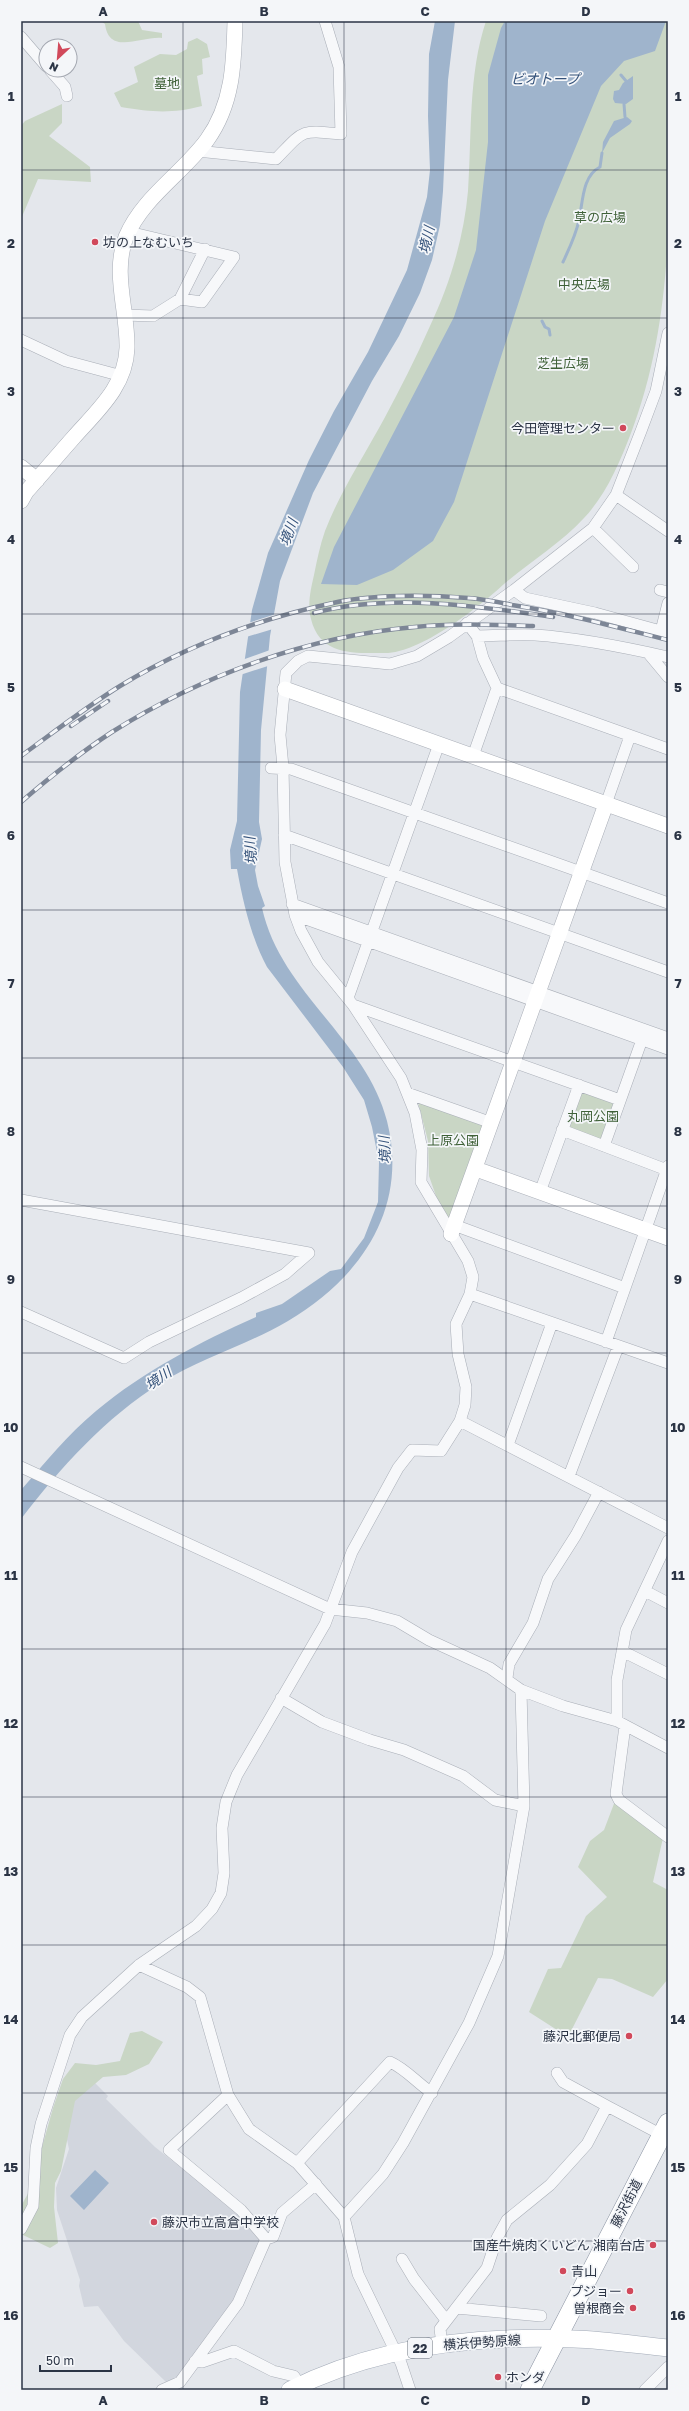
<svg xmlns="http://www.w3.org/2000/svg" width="689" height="2411" viewBox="0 0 689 2411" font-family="'Golos Text','Noto Sans JP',sans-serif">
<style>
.built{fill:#d2d6de}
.green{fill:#c9d6c5}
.water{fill:#9fb4cc}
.pier{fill:#e4e7ec}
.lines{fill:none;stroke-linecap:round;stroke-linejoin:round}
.stream{stroke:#9fb4cc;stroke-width:3}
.street-casing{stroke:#a9aeb7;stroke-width:12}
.secondary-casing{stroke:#a9aeb7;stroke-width:16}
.primary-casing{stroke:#a3abb8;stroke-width:18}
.highway-casing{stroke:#8b94a3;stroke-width:20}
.street{stroke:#f7f8fa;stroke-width:11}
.secondary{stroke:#fff;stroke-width:15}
.primary{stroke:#fff;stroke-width:17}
.highway{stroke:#fff;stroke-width:19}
.rail-casing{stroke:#7d8696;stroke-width:4.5}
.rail{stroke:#f4f6f9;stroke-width:3;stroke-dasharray:9;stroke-linecap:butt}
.grid{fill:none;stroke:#2b3445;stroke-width:1;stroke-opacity:0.55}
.poi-dot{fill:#d1495b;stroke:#f4f6f9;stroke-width:1.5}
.labels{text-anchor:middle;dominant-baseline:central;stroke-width:3.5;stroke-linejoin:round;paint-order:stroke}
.shield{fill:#f4f6f9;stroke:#676e7b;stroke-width:1}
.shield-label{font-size:12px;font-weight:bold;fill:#2b3445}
.park-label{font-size:13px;fill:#3f6138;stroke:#f4f6f9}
.poi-label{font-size:13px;fill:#2b3445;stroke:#f4f6f9;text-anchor:end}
.street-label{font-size:13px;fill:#2b3445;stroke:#f4f6f9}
.water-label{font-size:14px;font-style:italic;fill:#34527a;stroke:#f4f6f9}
.neatline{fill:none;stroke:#2b3445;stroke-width:1.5}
.grid-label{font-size:13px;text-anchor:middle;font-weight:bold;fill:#2b3445}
</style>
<rect width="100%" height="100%" fill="#e4e7ec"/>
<path class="built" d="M88 2076 108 2096 106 2099 155 2147 237 2212 259 2236 260 2243 230 2309 201 2345 183 2375 166 2382 124 2341 98 2306 84 2307 79 2286 80 2280 57 2210 56 2188 69 2149 65 2130 71 2100Z"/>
<path class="green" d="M101 21H138L142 30 162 33V38C141 36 109 56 105 24Z
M486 21H668C668 159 681 302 631 433 620 462 606 495 584 518 561 543 530 562 504 584 478 608 419 654 384 653 354 653 320 656 311 619 307 605 311 588 314 575 317 560 320 545 325 531 340 492 364 456 384 419 400 389 416 358 430 326 450 284 464 237 468 191 472 134 468 75 486 21Z
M197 38 207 44 210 57 202 59 203 74 197 76 202 106C171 114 152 112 121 107L114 93 138 82 134 67 160 54 176 55 187 49 188 42Z
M62 104V123L49 136 90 167 91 182 38 179 21 219V126L25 121Z
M581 1091 618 1104 604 1141 568 1128Z
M418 1102 485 1125 449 1222 441 1210 429 1176 428 1141Z
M615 1801 663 1838 653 1882 668 1890V1979L653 1997 612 1979 598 1978 568 2037 529 2012 548 1969 561 1968 586 1916 607 1897 578 1867 590 1841 604 1830Z
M142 2031 163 2042 149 2064 126 2075 103 2077 75 2101 61 2171 55 2183 54 2207 58 2243 50 2248 23 2235 21 2234V2206L30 2190 53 2108 63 2079 75 2063 96 2065 120 2061 130 2033Z"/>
<path class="water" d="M435 21H455L448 80 443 191 440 225 432 260 420 293 399 336 372 381 313 493 280 581 270 636 261 730 259 822 262 839 255 870 258 886 265 906 262 908C281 993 366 1039 387 1121 409 1208 361 1278 288 1321 247 1345 201 1358 161 1383 106 1417 60 1468 21 1519V1490C45 1463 68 1434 96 1411 144 1371 200 1342 256 1317V1313L282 1304 330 1271 341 1269 364 1238 378 1202 379 1162 372 1127 364 1100 343 1067 267 967C251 937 243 902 237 869H231L230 850 237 821 240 692 252 610 268 553 309 460 334 411 368 352 407 270 427 197 430 170 428 116 429 54Z
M505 21H666L655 51 624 61 601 86 545 221 454 502 433 541 393 570 357 585 321 584 334 547 454 317 476 250 488 142V75L501 28Z
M633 76V99L626 104 615 103 613 99 614 91 619 90 623 83Z
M627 117 632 121 630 124 610 138 602 153 603 142 614 121Z
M95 2170 109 2183 84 2210 70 2196Z"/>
<path class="pier" d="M276 614 273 629 246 637 248 623Z
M270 650 268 666 240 675 242 660Z"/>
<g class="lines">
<path class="stream" d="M621 75 626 81
M624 104 625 117
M563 262C569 249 576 235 579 220 583 202 582 176 600 167L602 153
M542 321 545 327 549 329 550 335"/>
<g class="street-casing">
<path id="street" d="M21 37 46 66
M50 70 65 87 67 96
M197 151 276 159C305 129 300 130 341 134L339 67 325 21
M180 299 205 249
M124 315 153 316 180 299 202 302 234 257 129 232
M21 340 66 361 122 376
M616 495 668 531
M593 528 633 567
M514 590 525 598 595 613 668 633
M660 590 668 592
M467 623 477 636 483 658 497 688 668 749
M661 631 668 603
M477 636C496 636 516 634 535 635 580 638 624 647 668 657
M648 653 668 677
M473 756 497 688
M271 768 291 769 668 903
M606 804 630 736
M284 835 668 972
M292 904 668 1038
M295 915 668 1049
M348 998 439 744
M353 1005 620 1100
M407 1093 492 1123
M562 1130 667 1170
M604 1146 644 1034
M540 1192 579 1085
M21 1200 309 1253 285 1274 241 1298 149 1342 124 1358 21 1312
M454 1225 625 1288
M470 1294 668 1363
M606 1342 668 1166
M460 1421 668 1528
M508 1445 552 1323
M21 1467 330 1609 367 1613 397 1621 429 1640 490 1668 521 1690 563 1706 617 1721 668 1748
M569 1476 618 1347
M645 1591 668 1603
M622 1651 668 1674
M507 1678 509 1664 533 1623 548 1579 576 1535 599 1492
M281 1698 322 1722 370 1740 404 1750 463 1776 495 1800 524 1806
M617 1721V1680L626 1630 668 1541
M625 1726 616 1794 619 1800 668 1837
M139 1965 187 1987 200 1997 228 2095 249 2129 297 2163 344 2217 358 2274 401 2363 410 2390
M607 2106 662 2135
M297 2163 390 2062C406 2069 417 2083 432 2093
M344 2217 383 2174 403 2143 469 2023 498 1956 524 1806 521 1690
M21 2229 33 2206 36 2148 41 2124 70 2035 82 2017 139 1965 196 1926 212 1909 221 1893 224 1873 222 1828 226 1802 237 1775 325 1624 352 1552 398 1468 412 1450 441 1451 460 1421 465 1405 466 1387 458 1354 456 1324 470 1294 473 1277 468 1261 421 1182 422 1150 415 1113 401 1078 353 1005 318 962 301 931 295 915 285 862 283 767 280 735 286 673 298 661 308 656 390 664 417 656 449 637 514 590 593 528 616 495 641 431 656 391 668 333
M266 2239 273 2237 282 2213 316 2184
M402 2259 414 2279 446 2320
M456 2308 541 2316
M442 2344 440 2329 487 2268 497 2238 507 2220 550 2185 587 2144 607 2106 563 2082 557 2073
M195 2361 202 2362 234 2351 273 2371 294 2376 300 2385
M162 2390 180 2382 238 2303 266 2239 241 2210 169 2150 228 2095
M645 2390 668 2367"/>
</g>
<g class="secondary-casing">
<path id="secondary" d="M21 467 37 480
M21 501 26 492C42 474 58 455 74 437 97 411 126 386 127 348 128 312 112 273 126 237 143 197 182 174 207 140 233 104 234 63 235 21
M285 689 668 826
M476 1169 668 1238
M451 1234 606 804"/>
</g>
<g class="primary-casing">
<path id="primary" d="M290 2390C377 2346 479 2335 574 2339 606 2340 637 2345 668 2348"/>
</g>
<g class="highway-casing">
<path id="highway" d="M530 2390 668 2123"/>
</g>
<use href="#street" class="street"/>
<use href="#secondary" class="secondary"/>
<use href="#primary" class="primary"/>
<use href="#highway" class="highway"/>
<g class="rail-casing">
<path id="rail" d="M314 613C390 593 477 606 553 617
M71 726 108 701
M21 756C54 732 86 707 120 686 186 646 258 619 333 603 371 594 429 595 468 598 483 599 498 602 512 605 565 613 616 627 668 640
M21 802C50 777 80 753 112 732 202 675 309 636 415 627 454 623 494 625 533 626"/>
</g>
<use href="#rail" class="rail"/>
</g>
<path class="grid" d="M183 21V2390M344 21V2390M506 21V2390M21 170H668M21 318H668M21 466H668M21 614H668M21 762H668M21 910H668M21 1058H668M21 1206H668M21 1353H668M21 1501H668M21 1649H668M21 1797H668M21 1945H668M21 2093H668M21 2241H668"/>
<g class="poi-dot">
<circle cx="95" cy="242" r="4"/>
<circle cx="623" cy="428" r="4"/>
<circle cx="629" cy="2036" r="4"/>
<circle cx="154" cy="2222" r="4"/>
<circle cx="653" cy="2245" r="4"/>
<circle cx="563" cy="2271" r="4"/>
<circle cx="630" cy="2291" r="4"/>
<circle cx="633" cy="2308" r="4"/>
<circle cx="498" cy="2377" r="4"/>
</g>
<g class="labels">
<rect class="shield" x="408" y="2338" width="24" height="20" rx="3"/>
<g class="shield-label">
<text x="420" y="2348">22</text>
</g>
<g class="park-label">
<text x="167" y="83">墓地</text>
<text x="600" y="217">草の広場</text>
<text x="584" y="284">中央広場</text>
<text x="563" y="363">芝生広場</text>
<text x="593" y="1116">丸岡公園</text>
<text x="453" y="1140">上原公園</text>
</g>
<g class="poi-label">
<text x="103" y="242" text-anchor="start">坊の上なむいち</text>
<text x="615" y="428">今田管理センター</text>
<text x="621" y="2036">藤沢北郵便局</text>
<text x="162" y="2222" text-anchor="start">藤沢市立高倉中学校</text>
<text x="645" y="2245">国産牛焼肉くいどん 湘南台店</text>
<text x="571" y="2271" text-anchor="start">青山</text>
<text x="622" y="2291">プジョー</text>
<text x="625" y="2308">曽根商会</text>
<text x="506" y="2377" text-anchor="start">ホンダ</text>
</g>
<g class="street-label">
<text transform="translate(626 2203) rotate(-63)">藤沢街道</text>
<text transform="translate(482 2342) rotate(-4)">横浜伊勢原線</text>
</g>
<g class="water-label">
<text x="545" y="78">ビオトープ</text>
<text transform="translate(426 240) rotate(-78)">境川</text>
<text transform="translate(288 532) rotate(-70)">境川</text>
<text transform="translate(250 851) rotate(-94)">境川</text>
<text transform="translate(384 1150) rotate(-93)">境川</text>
<text transform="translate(158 1378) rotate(-34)">境川</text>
</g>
</g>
<rect width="689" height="2411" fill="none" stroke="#f4f6f9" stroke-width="44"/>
<g transform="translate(58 58) rotate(206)"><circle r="19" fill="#f4f6f9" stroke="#a4a8b1"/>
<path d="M0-3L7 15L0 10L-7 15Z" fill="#d1495b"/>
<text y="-6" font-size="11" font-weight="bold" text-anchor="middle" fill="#2b3445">N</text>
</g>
<path d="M40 2365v6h71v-6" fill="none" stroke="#2b3445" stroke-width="2"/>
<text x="46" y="2365" font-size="12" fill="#2b3445" stroke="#f4f6f9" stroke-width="3" paint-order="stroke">50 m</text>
<rect x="22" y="22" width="645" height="2367" class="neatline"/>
<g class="grid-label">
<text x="103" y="16">A</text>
<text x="264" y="16">B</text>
<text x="425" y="16">C</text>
<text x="586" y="16">D</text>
<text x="11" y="101">1</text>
<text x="678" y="101">1</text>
<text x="11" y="248">2</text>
<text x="678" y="248">2</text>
<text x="11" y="396">3</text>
<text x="678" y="396">3</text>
<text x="11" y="544">4</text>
<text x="678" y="544">4</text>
<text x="11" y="692">5</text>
<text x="678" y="692">5</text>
<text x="11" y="840">6</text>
<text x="678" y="840">6</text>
<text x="11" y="988">7</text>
<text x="678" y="988">7</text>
<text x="11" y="1136">8</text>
<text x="678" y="1136">8</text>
<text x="11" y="1284">9</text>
<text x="678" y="1284">9</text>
<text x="11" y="1432">10</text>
<text x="678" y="1432">10</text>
<text x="11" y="1580">11</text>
<text x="678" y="1580">11</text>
<text x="11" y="1728">12</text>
<text x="678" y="1728">12</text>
<text x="11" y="1876">13</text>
<text x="678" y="1876">13</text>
<text x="11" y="2024">14</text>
<text x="678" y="2024">14</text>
<text x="11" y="2172">15</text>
<text x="678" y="2172">15</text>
<text x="11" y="2320">16</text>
<text x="678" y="2320">16</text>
<text x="103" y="2405">A</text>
<text x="264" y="2405">B</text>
<text x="425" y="2405">C</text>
<text x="586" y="2405">D</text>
</g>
</svg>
